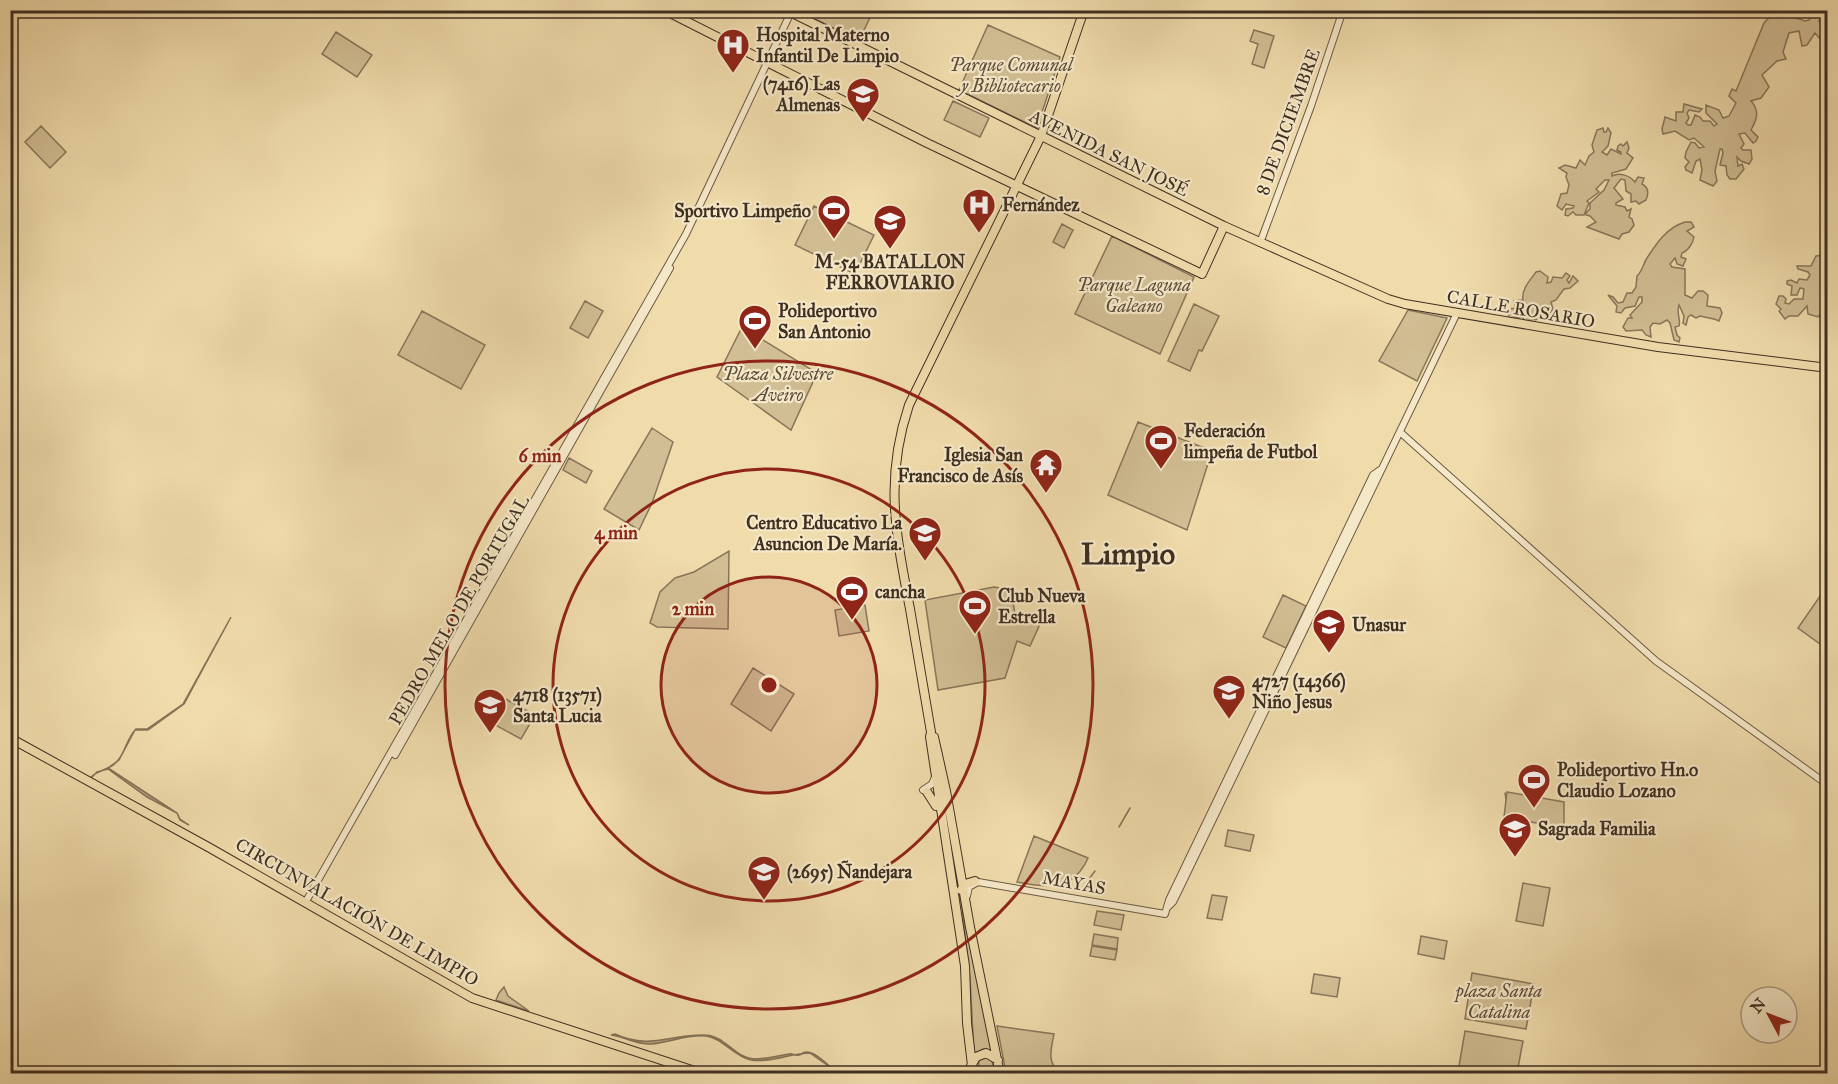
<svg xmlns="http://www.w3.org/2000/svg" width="1838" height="1084" viewBox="0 0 1838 1084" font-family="'IM FELL Great Primer',serif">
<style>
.green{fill:#d2be94;stroke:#88765b;stroke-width:1.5}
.water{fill:#b4a17c;stroke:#857358;stroke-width:1.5}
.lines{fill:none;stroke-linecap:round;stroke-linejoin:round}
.stream{stroke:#857358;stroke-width:1.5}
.minor-casing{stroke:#6b5a44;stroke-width:8}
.major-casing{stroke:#3f2f22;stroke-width:10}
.highway-casing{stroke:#3f2f22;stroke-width:10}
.minor{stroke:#f5e8c8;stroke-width:6}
.major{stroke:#f0dbab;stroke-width:8}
.highway{stroke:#f0dbab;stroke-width:8}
.ring{fill:none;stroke:#8f2418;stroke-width:3}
.labels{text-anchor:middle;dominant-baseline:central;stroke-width:4.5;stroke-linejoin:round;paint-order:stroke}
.poi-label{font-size:18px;font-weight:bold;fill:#3f2f22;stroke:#f5e8c8;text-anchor:start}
.park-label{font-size:18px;font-style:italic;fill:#5c4c39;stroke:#f5e8c8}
.street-label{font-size:18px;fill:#3f2f22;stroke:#f5e8c8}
.town-label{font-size:30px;font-weight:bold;fill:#3f2f22;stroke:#f5e8c8}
.centre{fill:#8f2418;stroke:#f5e8c8;stroke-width:3}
.ring-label{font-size:18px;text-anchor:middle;font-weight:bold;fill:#8f2418;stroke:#f5e8c8;stroke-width:4.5;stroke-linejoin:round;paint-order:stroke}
</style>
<rect width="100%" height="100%" fill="#f0dbab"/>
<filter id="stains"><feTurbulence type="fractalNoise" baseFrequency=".00333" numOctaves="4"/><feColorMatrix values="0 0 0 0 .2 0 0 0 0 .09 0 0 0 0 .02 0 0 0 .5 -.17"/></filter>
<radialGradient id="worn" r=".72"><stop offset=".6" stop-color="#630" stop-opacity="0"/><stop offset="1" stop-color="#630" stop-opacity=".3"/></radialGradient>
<path class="green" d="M797 10H873V11L859 41Z
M1775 11 1805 21 1809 20 1816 11H1825L1819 21H1825L1827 23V47L1815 33 1807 45 1802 46 1799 31 1789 33 1783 52 1786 59 1777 61 1762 75 1769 87 1761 98 1751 101C1760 111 1757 119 1751 130L1758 137 1756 141 1753 143 1745 133 1739 134 1744 144 1741 148 1743 150H1751L1752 159 1749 164 1741 161 1737 157 1738 166 1742 164 1744 169 1736 179H1730L1727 175 1726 166 1720 165 1723 153 1722 149H1720L1715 171 1717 181 1713 186 1700 180 1702 170 1700 159 1696 161 1692 173 1686 170 1685 167 1689 162 1685 158 1686 152 1691 142 1695 143 1699 148 1704 147 1694 138 1689 140 1675 131 1663 134 1662 129 1665 117 1676 121V112H1683L1684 104 1702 109 1699 112 1689 110 1687 113 1689 118 1686 123 1688 125H1691L1695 115 1700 117 1703 121H1710L1714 126 1717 124 1706 113V105L1719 110 1723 118 1729 116 1736 103 1729 96 1732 89 1736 91 1764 23Z
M988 25 1060 57 1037 128 959 90Z
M1254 30 1274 36 1264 68 1252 64 1258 44 1250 41Z
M336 32 372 55 357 77 322 54Z
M953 101 989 118 980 137 944 120Z
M41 126 66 152 50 168 25 142Z
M1603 128 1604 132H1606L1608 128 1611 133 1608 146 1602 152 1607 155 1611 149 1621 154V152L1617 150 1618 146 1621 144 1623 146 1627 142 1629 148 1627 153 1633 158 1626 169 1612 173V176C1619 172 1629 175 1635 182L1638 177 1644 178 1642 184C1648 187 1649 193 1646 200L1639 204 1636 201 1631 202V194L1626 191 1625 180 1621 179 1614 188 1623 199 1616 203V205L1625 207 1627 211 1631 209 1629 217 1632 219 1634 225 1629 232 1622 234 1619 239 1587 227 1596 222 1590 216 1586 215V213L1590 209V203L1604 190 1609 180H1605L1596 189 1599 192 1587 201 1589 203 1584 215H1576L1573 212 1568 216 1565 215 1566 209 1573 208 1574 206 1566 204 1562 210 1557 206 1561 194 1567 193 1569 185 1566 177 1567 173 1559 168 1565 165 1576 168 1580 160 1585 165 1589 156 1594 152 1592 145 1597 130Z
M814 206 874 235 855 274 795 245Z
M1685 222H1691L1694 227 1687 231 1694 237C1693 243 1688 251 1682 253L1681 257 1686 259 1683 266 1677 264 1675 258 1670 264 1672 267 1685 269V295L1692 298 1698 291H1703L1708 295 1707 306 1720 308 1722 313 1719 321C1714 318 1707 318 1700 316L1696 318 1691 315 1688 317 1686 325 1683 323 1684 316 1679 305C1676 313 1681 319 1679 326L1675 327 1677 335 1680 338 1679 342 1674 340 1670 323 1667 320 1660 324 1653 323 1650 327 1651 337 1646 335 1642 330 1626 331 1623 327 1628 318H1632L1630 315 1642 302V297H1639L1635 306 1625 308 1621 313 1616 312 1617 306 1608 295 1613 297 1618 303 1623 302 1627 293H1632L1636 287 1637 276C1643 270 1643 264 1647 258 1656 244 1666 228 1685 222Z
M1062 224 1073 230 1064 248 1053 242Z
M1112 236 1194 277 1160 354 1075 314Z
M1823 255 1828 256 1827 305 1824 312 1821 313 1818 317 1808 314 1807 306 1798 316H1789L1785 319 1779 311 1781 309 1776 304 1779 296H1783L1786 299 1785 303 1789 304 1794 299H1803L1804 289 1800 288 1797 295H1791L1792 286 1787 284V281L1791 280 1797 283 1799 279 1807 280 1810 275 1808 272 1798 269 1797 266H1811L1816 256Z
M1540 271 1548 277 1547 283 1551 282 1553 277 1562 278 1566 273 1570 276 1567 280 1569 283 1573 276 1578 281 1570 288 1564 289 1556 300 1551 302 1553 309 1548 315 1539 310 1540 318 1535 320 1532 318V322L1529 320 1525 321 1521 316 1520 318 1514 317 1510 319 1508 314 1510 309 1516 308 1514 301 1523 300C1521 290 1530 280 1536 272Z
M585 301 603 311 588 338 570 328Z
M1194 304 1219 316 1202 351 1199 350 1190 371 1168 361Z
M1408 310 1447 318 1417 381 1379 361Z
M422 311 485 345 461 389 398 355Z
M742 327 817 373 791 430 717 377Z
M1138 422 1212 451 1187 530 1108 495Z
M652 428 673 442 652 503 639 530 604 509Z
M569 458 592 471 586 483 563 470Z
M729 551 728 629 657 627 650 623 660 592 675 578 694 572Z
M1827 586H1828L1827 649 1798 628Z
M994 587 1011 590 1016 620 1019 622 1022 615 1040 624 1030 646 1017 641 1005 678 938 690 925 600Z
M1283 595 1306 606 1286 648 1263 637Z
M865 605 869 631 839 636 835 610Z
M753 668 794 694 771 731 731 704Z
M502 697 535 715 521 739 488 721Z
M1507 792 1564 802V828L1504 817Z
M1228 830 1254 835 1250 851 1225 846Z
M1034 836 1088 858C1073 892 1046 887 1017 882Z
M1523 883 1550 888 1543 926 1516 921Z
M1212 895 1227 897 1222 920 1207 918Z
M961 898 992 1051 983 1049 974 1054 970 978Z
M1097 911 1124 915 1121 930 1094 925Z
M1094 934 1118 938 1117 949 1092 945Z
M1421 936 1447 941 1444 959 1418 954Z
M1092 946 1117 950 1115 960 1090 956Z
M1472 973 1534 984 1526 1029 1465 1019Z
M1314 974 1340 978 1337 997 1311 993Z
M504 987 508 996 529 1011 496 1000 499 993Z
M997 1026 1054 1034C1051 1049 1046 1065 1062 1073H1006Z
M1465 1031 1523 1041 1517 1073 1470 1074 1458 1072Z
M987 1057 992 1061 995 1073H978L979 1060Z"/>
<path class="water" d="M231 617 184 704 148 730H135L119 760 108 768 177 813 180 819 189 825 180 820 177 813 147 797 108 769 97 772 88 781C96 768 110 772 119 759 126 750 127 738 136 729H147L183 704Z
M615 1034C649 1050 671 1034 705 1035 724 1035 735 1058 754 1059 767 1059 777 1056 789 1054 792 1053 795 1056 799 1055 806 1054 799 1052 807 1052 815 1052 832 1067 835 1073L827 1065 810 1053C791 1053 771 1063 751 1060 734 1057 723 1038 706 1036 687 1034 669 1043 651 1044 637 1045 623 1036 611 1035Z"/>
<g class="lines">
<path class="stream" d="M1505 793 1506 799
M1119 827 1130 808
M1089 879 1095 871"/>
<g class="minor-casing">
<path id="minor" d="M1260 243 1311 106 1343 10
M1400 432 1656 661 1828 785
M395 755 670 268
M923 790 932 784 935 777
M967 896 969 887 978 882 1165 914 1169 900 1373 475 1380 470
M305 903 686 234 792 10
M1168 907 1173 902C1269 706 1363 509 1457 313"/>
</g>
<g class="major-casing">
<path id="major" d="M664 10 927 143 1202 274 1224 226
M786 10 1224 226 1388 299 1405 304 1658 347 1828 368"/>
</g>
<g class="highway-casing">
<path id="highway" d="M934 737 946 791 970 927 1000 1074
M10 738 210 848 472 998 704 1074
M927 792 936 806
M961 890 965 884 975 881
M971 1066 976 1057 986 1053 998 1060
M973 1074 967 1023 965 966 930 737 931 732C924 691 917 650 910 609 896 534 884 480 909 405L1041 136 1084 10"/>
</g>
<use href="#minor" class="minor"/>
<use href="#major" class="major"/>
<use href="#highway" class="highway"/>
</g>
<circle cx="769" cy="685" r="108" fill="#8f2418" fill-opacity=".12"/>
<g class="ring">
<circle cx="769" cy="685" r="108"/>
<circle cx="769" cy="685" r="216"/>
<circle cx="769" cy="685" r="324"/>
</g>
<defs>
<g id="hospital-pin" transform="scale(1.725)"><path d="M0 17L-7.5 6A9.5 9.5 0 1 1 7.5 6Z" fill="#8f2418" stroke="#f5e8c8"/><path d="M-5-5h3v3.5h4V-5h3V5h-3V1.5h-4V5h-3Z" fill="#fff"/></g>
<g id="school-pin" transform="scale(1.725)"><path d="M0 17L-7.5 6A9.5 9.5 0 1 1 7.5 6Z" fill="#8f2418" stroke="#f5e8c8"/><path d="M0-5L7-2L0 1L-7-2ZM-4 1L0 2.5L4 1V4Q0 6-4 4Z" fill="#fff"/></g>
<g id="stadium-pin" transform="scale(1.725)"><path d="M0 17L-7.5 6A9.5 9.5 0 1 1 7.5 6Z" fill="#8f2418" stroke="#f5e8c8"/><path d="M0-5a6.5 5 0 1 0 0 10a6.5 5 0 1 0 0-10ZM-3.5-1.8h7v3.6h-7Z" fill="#fff"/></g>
<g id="temple-pin" transform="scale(1.725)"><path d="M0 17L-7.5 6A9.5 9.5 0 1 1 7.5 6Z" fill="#8f2418" stroke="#f5e8c8"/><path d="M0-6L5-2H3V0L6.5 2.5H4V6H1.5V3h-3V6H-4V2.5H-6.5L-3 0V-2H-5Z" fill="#fff"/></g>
<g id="university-pin" transform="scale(1.725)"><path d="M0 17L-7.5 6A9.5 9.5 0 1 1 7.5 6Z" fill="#8f2418" stroke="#f5e8c8"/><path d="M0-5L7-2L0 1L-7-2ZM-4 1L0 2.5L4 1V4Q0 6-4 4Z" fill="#fff"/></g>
</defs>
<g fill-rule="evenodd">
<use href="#hospital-pin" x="733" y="45"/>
<use href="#school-pin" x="863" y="94"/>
<use href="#hospital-pin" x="979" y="205"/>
<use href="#stadium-pin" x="834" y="211"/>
<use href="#school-pin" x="890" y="221"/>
<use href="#stadium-pin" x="755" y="321"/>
<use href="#stadium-pin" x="1161" y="441"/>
<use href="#temple-pin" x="1046" y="465"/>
<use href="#school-pin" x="925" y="533"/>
<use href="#stadium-pin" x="852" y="592"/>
<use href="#stadium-pin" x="975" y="606"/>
<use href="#university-pin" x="1329" y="625"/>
<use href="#school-pin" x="1229" y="691"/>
<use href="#school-pin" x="490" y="705"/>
<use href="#stadium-pin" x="1534" y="780"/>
<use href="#school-pin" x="1515" y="829"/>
<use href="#school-pin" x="764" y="872"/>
</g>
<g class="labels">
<g class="poi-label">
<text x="756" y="35">Hospital Materno<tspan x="756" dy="21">Infantil De Limpio</tspan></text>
<text x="840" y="84" text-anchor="end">(7416) Las<tspan x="840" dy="21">Almenas</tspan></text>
<text x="1002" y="205">Fernández</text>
<text x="811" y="211" text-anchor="end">Sportivo Limpeño</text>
<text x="890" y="262" text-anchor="middle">M-54 BATALLON<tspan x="890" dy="21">FERROVIARIO</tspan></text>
<text x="778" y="311">Polideportivo<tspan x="778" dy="21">San Antonio</tspan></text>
<text x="1184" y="431">Federación<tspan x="1184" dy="21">limpeña de Futbol</tspan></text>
<text x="1023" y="455" text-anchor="end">Iglesia San<tspan x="1023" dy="21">Francisco de Asís</tspan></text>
<text x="902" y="523" text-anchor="end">Centro Educativo La<tspan x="902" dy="21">Asuncion De María.</tspan></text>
<text x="875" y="592">cancha</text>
<text x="998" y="596">Club Nueva<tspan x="998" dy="21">Estrella</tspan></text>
<text x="1352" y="625">Unasur</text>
<text x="1252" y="681">4727 (14366)<tspan x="1252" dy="21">Niño Jesus</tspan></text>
<text x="513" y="695">4718 (13571)<tspan x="513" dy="21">Santa Lucia</tspan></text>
<text x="1557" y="770">Polideportivo Hn.o<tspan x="1557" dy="21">Claudio Lozano</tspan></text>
<text x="1538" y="829">Sagrada Familia</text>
<text x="787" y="872">(2695) Ñandejara</text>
</g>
<g class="park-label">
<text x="1011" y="65">Parque Comunal<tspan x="1011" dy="21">y Bibliotecario</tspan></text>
<text x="1134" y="285">Parque Laguna<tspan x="1134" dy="21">Galeano</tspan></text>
<text x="778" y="374">Plaza Silvestre<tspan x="778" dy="21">Aveiro</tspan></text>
<text x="1499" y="991">plaza Santa<tspan x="1499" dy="21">Catalina</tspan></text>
</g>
<g class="street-label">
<text transform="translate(1288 122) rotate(-70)">8 DE DICIEMBRE</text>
<text transform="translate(1109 153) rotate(26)">AVENIDA SAN JOSÉ</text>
<text transform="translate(1521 309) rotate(10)">CALLE ROSARIO</text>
<text transform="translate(459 610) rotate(-60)">PEDRO MELO DE PORTUGAL</text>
<text transform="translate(1074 883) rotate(10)">MAYAS</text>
<text transform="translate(357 912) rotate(30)">CIRCUNVALACIÓN DE LIMPIO</text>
</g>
<g class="town-label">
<text x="1128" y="554">Limpio</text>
</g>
</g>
<circle cx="769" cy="685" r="9" class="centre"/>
<g class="ring-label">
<text x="540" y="462">6 min</text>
<text x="616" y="539">4 min</text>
<text x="693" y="615">2 min</text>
</g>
<rect width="1838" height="1084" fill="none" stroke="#f0dbab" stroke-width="36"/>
<rect x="12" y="12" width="1814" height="1060" fill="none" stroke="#3f2f22" stroke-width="3"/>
<rect x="18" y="18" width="1802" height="1048" fill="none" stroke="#3f2f22" stroke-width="1.5"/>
<g transform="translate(1769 1015) rotate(311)"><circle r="28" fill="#f5e8c8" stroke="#ac9e86" stroke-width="1.5"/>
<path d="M0-4.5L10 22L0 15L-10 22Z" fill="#8f2418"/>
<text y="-9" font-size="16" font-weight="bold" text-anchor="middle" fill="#3f2f22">N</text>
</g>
<rect width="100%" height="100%" filter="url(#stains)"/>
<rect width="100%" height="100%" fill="url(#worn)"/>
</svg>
